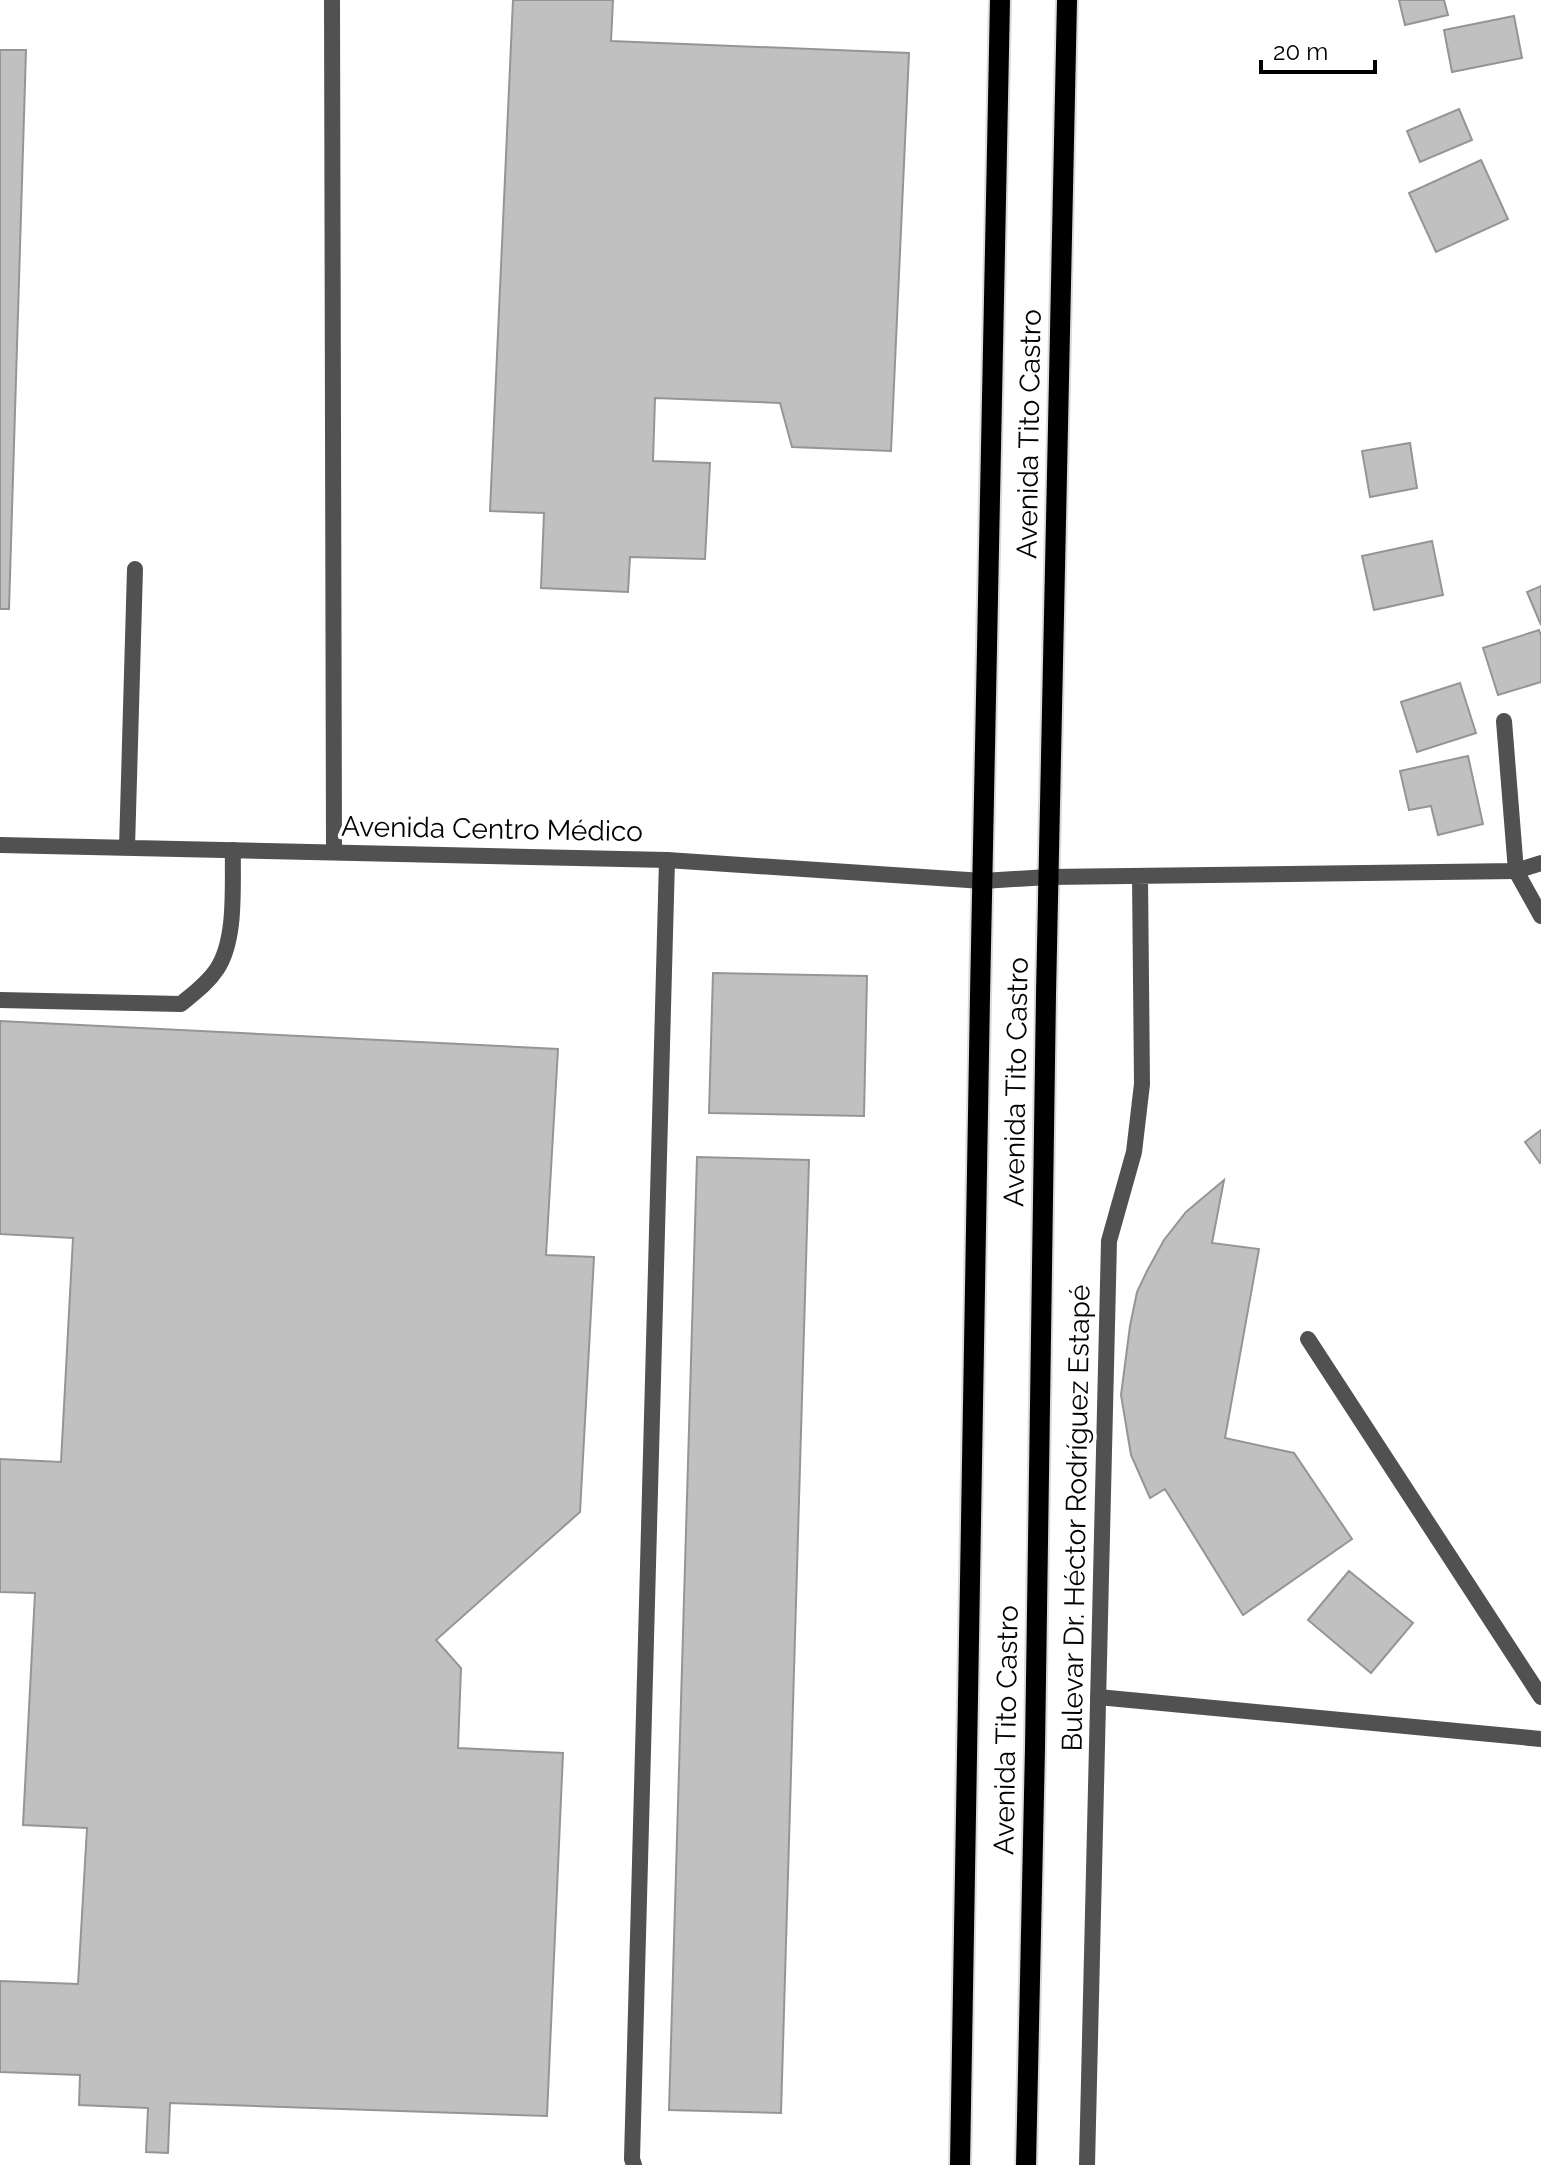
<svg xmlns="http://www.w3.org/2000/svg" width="1541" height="2165" viewBox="0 0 1541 2165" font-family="Raleway,sans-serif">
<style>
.building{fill:#c0c0c0;stroke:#959595;stroke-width:2}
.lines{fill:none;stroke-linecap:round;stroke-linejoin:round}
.primary-casing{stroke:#dbdbdb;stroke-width:24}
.service{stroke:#515151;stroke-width:16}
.minor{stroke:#515151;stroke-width:16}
.primary{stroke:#000;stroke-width:20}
.labels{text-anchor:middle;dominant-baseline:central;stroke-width:7;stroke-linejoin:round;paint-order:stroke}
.street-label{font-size:28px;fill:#000;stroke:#fff}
</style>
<rect width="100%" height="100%" fill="#fff"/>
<path class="building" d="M513 0H613L611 41 909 53 891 451 792 447 780 403 655 398 653 461 710 463 705 559 630 557 628 592 541 588 544 513 490 511Z
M1399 0H1444L1448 15 1405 25Z
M1514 16 1522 58 1452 72 1444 30Z
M0 50H26L9 609H0Z
M1459 109 1472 140 1420 162 1407 131Z
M1481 160 1508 219 1436 252 1409 193Z
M1410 443 1417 488 1370 497 1362 451Z
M1432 541 1443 595 1374 610 1362 556Z
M1541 586V625L1527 592Z
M1539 630 1541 636V682L1498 695 1483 648Z
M1460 683 1476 733 1417 752 1401 702Z
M1468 756 1483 824 1438 835 1431 806 1409 810 1400 771Z
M713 973 867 976 864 1116 709 1113Z
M0 1021 558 1049 546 1255 594 1257 580 1512 436 1640 461 1668 458 1748 563 1753 547 2116 170 2103 168 2153 146 2152 148 2108 79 2105 80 2075 0 2072V1981L78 1984 87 1828 23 1825 35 1593 0 1592V1459L61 1462 73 1238 0 1234Z
M1541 1130V1162L1540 1163 1525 1142Z
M697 1157 809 1160 781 2113 669 2110Z
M1224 1180 1212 1243 1259 1249 1225 1438 1294 1453 1352 1539 1243 1615 1165 1489 1150 1498 1131 1455 1121 1395 1130 1326 1137 1292 1147 1271 1164 1240 1186 1212Z
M1349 1571 1413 1623 1371 1673 1308 1620Z"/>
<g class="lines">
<g class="primary-casing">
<path id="primary" d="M960 2165 980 996 1000 0
M1026 2165 1035 1748 1046 994 1067 0"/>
</g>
<path class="service" d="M1504 721 1516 871 1541 916
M0 1000 181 1004C194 993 208 983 217 969 237 939 232 884 233 850
M1308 1339 1541 1697
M1098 1697 1541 1739
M634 2165 632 2159 667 860"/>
<path class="minor" d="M332 0 334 851
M0 845 667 860 983 881 1048 877 1516 871 1541 863
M127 848 135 569
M1087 2165 1109 1241 1134 1152 1142 1084 1140 876"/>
<use href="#primary" class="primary"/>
</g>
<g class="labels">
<g class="street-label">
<text transform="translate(1029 434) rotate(-89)">Avenida Tito Castro</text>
<text transform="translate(492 829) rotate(1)">Avenida Centro Médico</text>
<text transform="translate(1016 1082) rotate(-89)">Avenida Tito Castro</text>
<text transform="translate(1076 1518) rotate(-89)">Bulevar Dr. Héctor Rodríguez Estapé</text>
<text transform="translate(1006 1730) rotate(-89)">Avenida Tito Castro</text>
</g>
</g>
<path d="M1261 60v12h114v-12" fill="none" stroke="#000000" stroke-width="4"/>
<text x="1273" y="60" font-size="24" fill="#000000" stroke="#ffffff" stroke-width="6" paint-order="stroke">20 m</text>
</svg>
